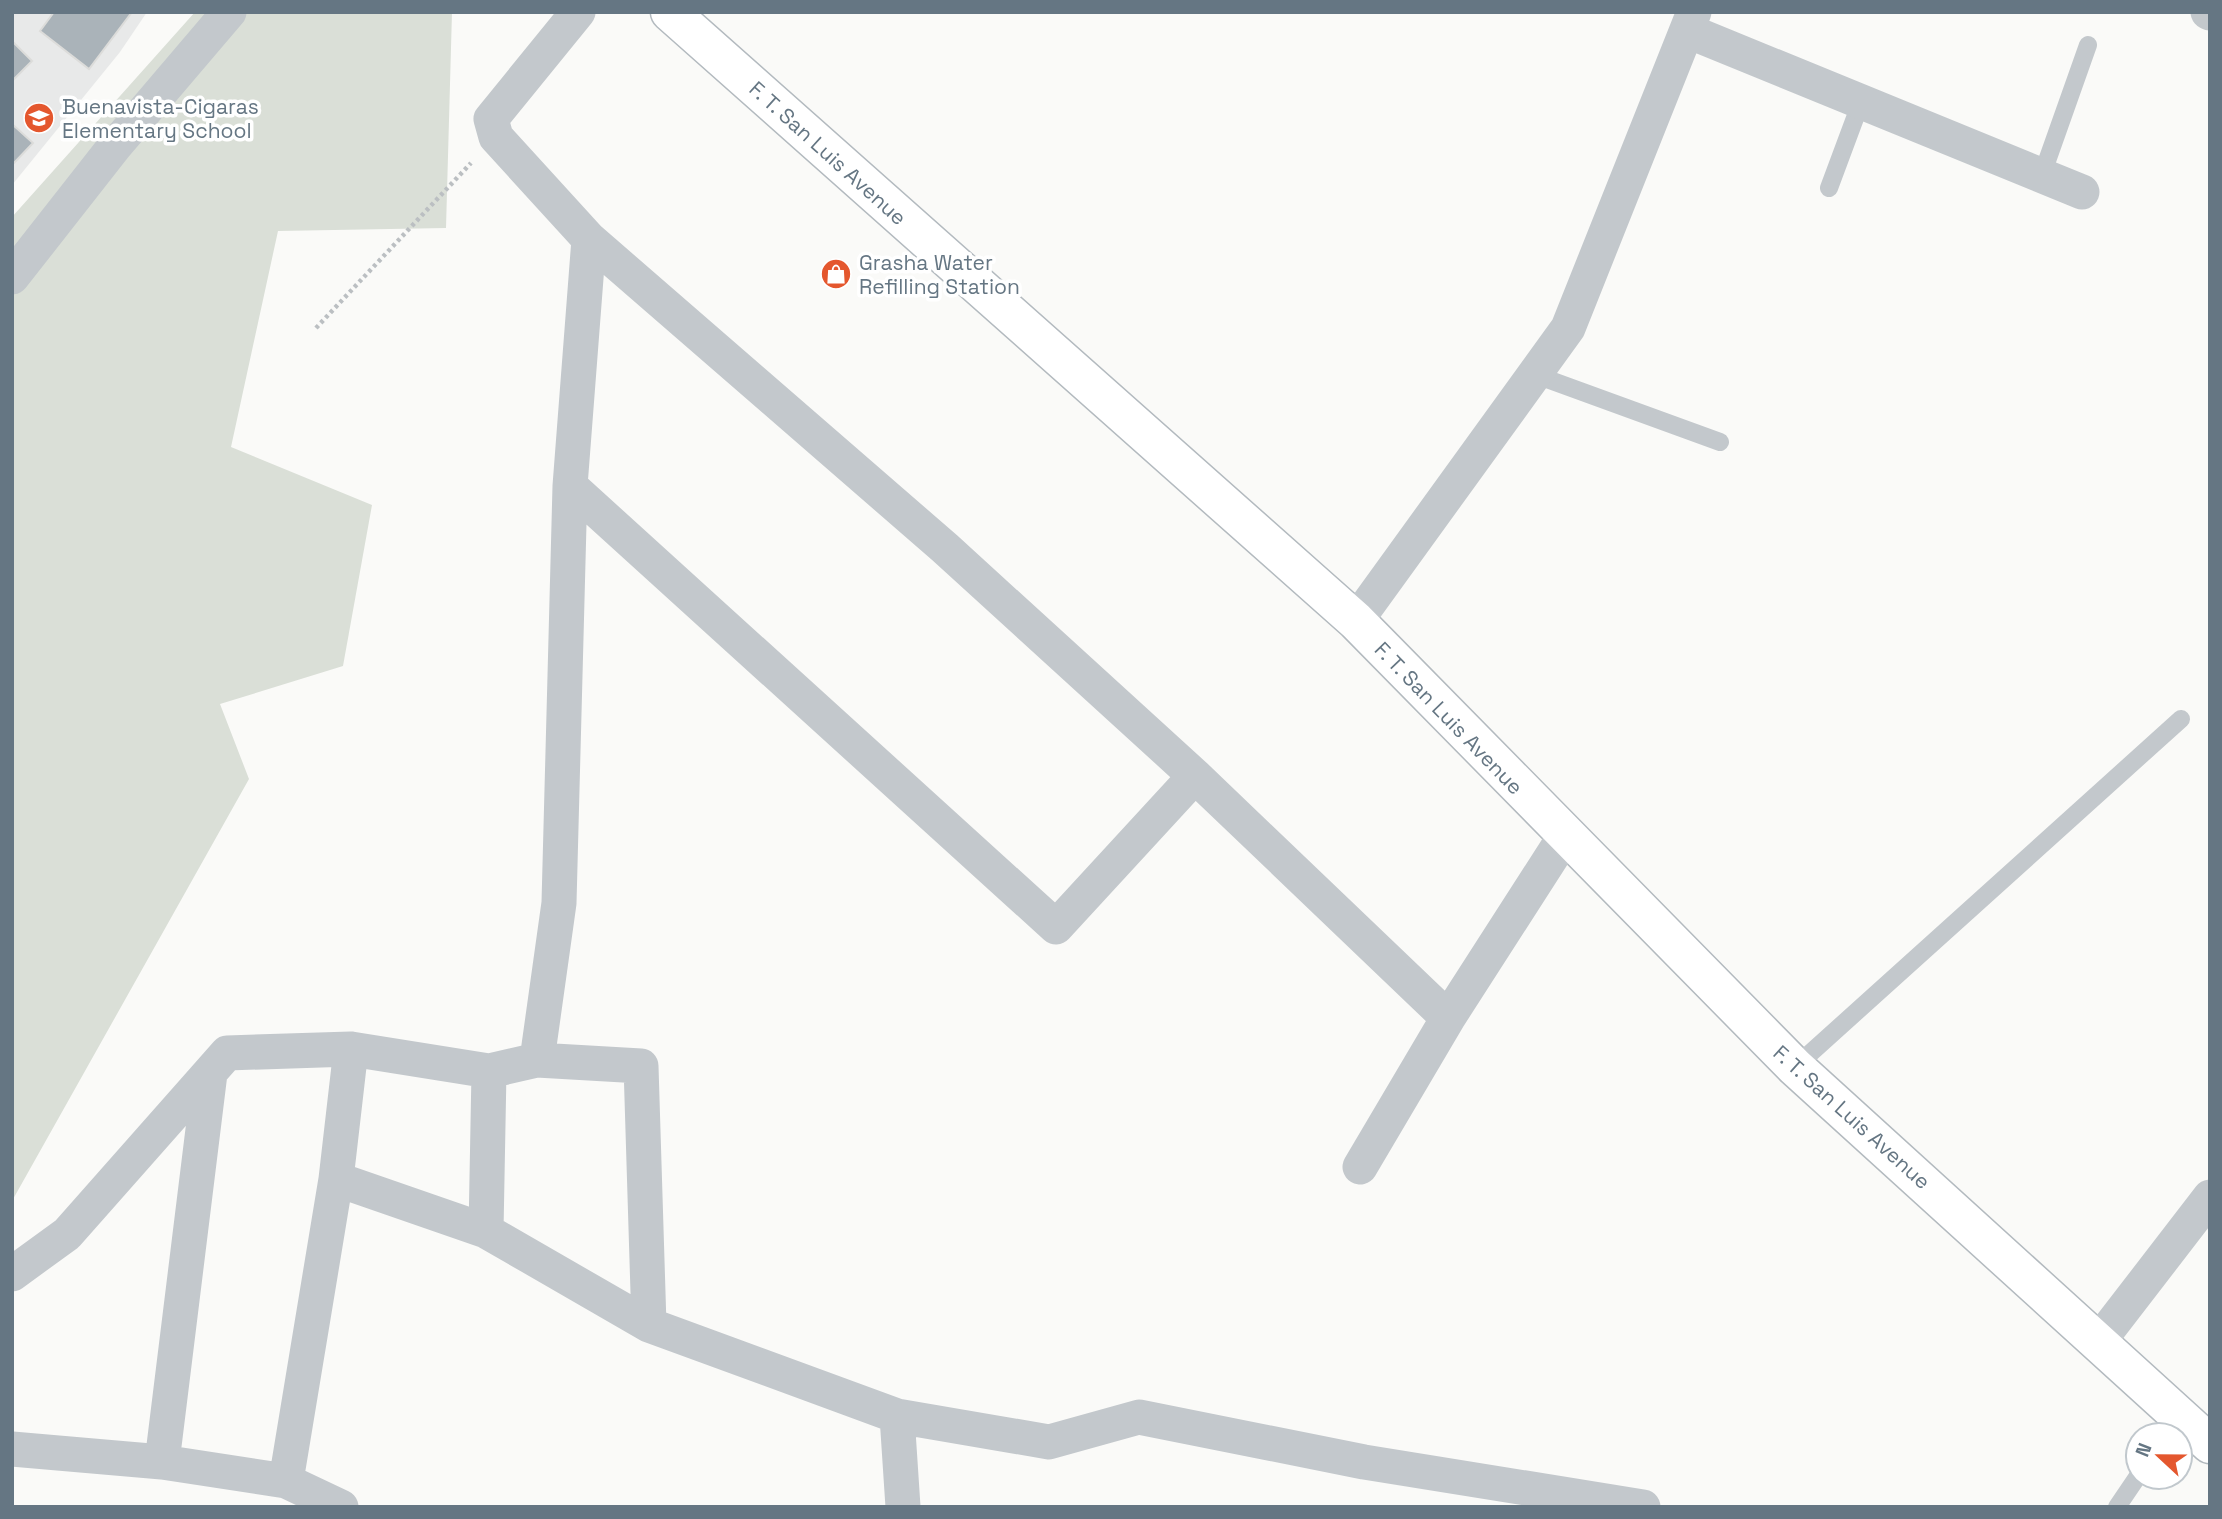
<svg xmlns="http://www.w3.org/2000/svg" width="2222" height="1519" viewBox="0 0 2222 1519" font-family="'Space Grotesk',sans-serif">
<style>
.built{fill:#e8e9e9}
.green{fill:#dadfd7}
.building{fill:#aab3b9;stroke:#dcdcda;stroke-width:2}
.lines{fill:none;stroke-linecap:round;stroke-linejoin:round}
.secondary-casing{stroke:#b3babf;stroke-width:41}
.path{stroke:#bbbfc2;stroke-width:4.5;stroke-dasharray:3.5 3.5;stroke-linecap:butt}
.lane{stroke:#c3c8cc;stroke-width:18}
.street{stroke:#c3c8cc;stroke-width:35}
.secondary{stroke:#fff;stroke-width:38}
.labels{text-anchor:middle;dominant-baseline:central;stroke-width:7;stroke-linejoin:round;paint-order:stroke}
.poi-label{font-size:21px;fill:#657683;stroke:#fff;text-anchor:start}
.street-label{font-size:21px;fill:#657683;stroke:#fff}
</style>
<rect width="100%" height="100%" fill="#fafaf8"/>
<path class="built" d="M12 12H147L120 52 12 185Z"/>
<path class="green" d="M195 12H452L446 228 278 231 231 447 372 505 343 666 220 704 249 779 12 1201V217Z"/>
<path class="building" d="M54 12H132L89 69 40 31Z
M12 41 32 61 12 81Z
M12 124 33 143 12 165Z"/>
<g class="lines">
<g class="secondary-casing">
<path id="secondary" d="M670 12 1356 621 1795 1067 2210 1444"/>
</g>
<path class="path" d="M316 328 471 163"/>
<path class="lane" d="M2042 175 2088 45
M1829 188 1861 102
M1536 375 1720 442
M1795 1067 2181 719
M2117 1507 2138 1476"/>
<path class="street" d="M578 12 491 119 496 137 589 239 945 548 1195 776 1448 1018
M2208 12 2210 13
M1688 31 2082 192
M589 239 570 486 559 903 537 1060 641 1066 649 1325
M12 277 114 147 229 12
M570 486 1056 927 1195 776
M1356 621 1568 328 1694 12
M1360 1167 1448 1018 1565 836
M336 1179 486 1231 649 1325 897 1416 903 1507
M486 1231 489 1071 537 1060
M12 1274 67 1234 227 1053 351 1049 489 1071
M2099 1341 2210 1197
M897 1416 1049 1442 1139 1417 1364 1462 1643 1507
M12 1449 162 1462 286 1481 341 1507
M162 1462 210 1073
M286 1481 336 1179 351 1049"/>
<use href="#secondary" class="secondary"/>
</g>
<defs>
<g id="school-disc" transform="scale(1.575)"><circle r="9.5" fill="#e4572e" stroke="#fff"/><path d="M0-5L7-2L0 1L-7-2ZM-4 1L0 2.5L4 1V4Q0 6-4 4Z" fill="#fff"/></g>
<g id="shop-disc" transform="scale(1.575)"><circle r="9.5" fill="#e4572e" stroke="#fff"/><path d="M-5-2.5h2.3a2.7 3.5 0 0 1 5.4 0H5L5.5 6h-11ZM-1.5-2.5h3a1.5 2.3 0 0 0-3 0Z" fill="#fff"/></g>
</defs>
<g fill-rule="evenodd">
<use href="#school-disc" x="39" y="118"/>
<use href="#shop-disc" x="836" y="274"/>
</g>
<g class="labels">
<g class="poi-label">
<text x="62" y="106">Buenavista-Cigaras<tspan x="62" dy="24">Elementary School</tspan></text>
<text x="859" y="262">Grasha Water<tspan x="859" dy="24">Refilling Station</tspan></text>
</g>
<g class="street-label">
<text transform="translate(828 153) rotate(42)">F. T. San Luis Avenue</text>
<text transform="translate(1449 718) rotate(46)">F. T. San Luis Avenue</text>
<text transform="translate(1852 1117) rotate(42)">F. T. San Luis Avenue</text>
</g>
</g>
<rect width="2222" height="1519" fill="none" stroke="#657683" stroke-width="28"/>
<g transform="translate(2159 1456) rotate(292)"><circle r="33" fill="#ffffff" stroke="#c1c8cd" stroke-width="2"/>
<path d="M0-5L12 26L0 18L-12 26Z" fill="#e4572e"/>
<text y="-10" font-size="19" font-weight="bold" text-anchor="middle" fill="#657683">N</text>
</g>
</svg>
